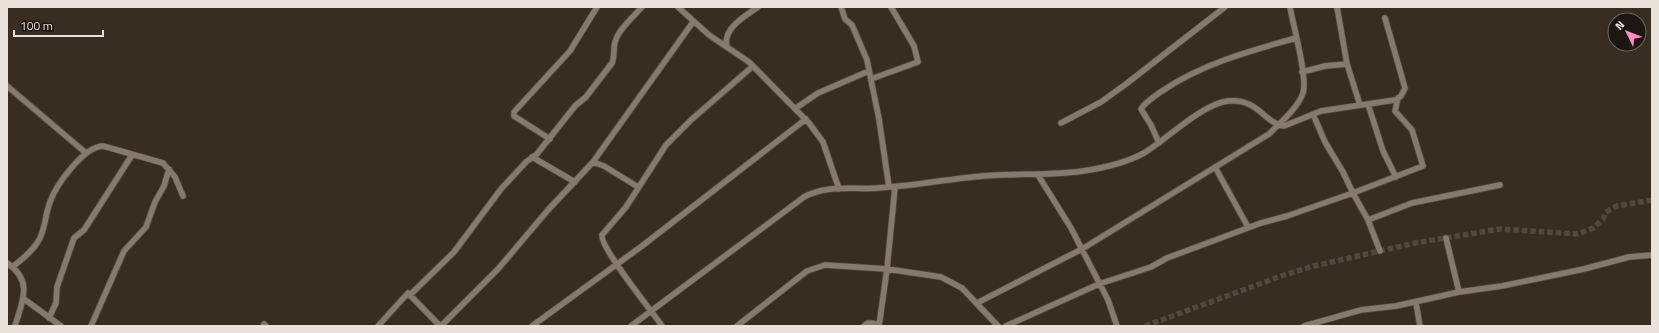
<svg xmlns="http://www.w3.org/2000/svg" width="1659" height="333" viewBox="0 0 1659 333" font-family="'Titillium Web',sans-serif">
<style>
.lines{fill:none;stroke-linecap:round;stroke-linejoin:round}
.street-tunnel{stroke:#52483f;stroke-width:5.5;stroke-dasharray:5.5 3;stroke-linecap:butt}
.street-casing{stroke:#534b42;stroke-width:7}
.street{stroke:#867a6f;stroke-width:5.5}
</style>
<rect width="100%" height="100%" fill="#372d23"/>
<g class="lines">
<path class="street-tunnel" d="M1145 326 1284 275 1314 266 1415 243 1500 229 1578 234 1593 228 1603 219 1606 212 1617 206 1652 200"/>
<g class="street-casing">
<path id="street" d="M678 7 709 35 749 62 809 123 823 142 839 189
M841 7 845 19 852 25 867 60 879 119 889 187
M1337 7 1347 64 1360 105
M727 47C722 29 745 16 758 7
M1302 72 1325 66 1347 64
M871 79 918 62 914 46 891 7
M7 86 86 153
M1368 104 1383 151 1396 177
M796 108 818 93 869 71
M1313 114 1325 142 1343 172 1353 193 1423 166 1412 130 1395 111 1398 98
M1061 123 1101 102 1126 84 1225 7
M550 139 514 116V112L570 51 597 7
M1159 143 1151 125 1141 109C1145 102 1155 96 1162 91 1202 64 1249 51 1296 38
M532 157 575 182
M593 162 604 166 638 187
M1215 167 1248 227
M1038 175 1071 228 1108 300 1117 326
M1368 220 1412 203 1500 185
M1446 238 1459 292
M7 263C34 281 22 302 15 326
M12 267C23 259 34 250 40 238 46 225 45 215 50 202 56 185 83 147 103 146L163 163 175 177 183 196
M411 294 454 252 501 189 526 162 537 154 575 106 586 97 612 63C615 56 613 49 615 42 619 29 633 17 642 7
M24 299 61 326
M977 303 1082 249 1269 134C1280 123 1298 108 1303 93 1308 78 1293 25 1290 7
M1416 303 1420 326
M49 318 56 303 57 287 74 238 84 230 132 155
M264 324 266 326
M91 326 124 251 146 227 155 202 164 186 169 169
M378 326 408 293 440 326
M441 326 498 269 548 210 593 162 693 22
M532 326 642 246 806 119
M631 326 804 197C827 184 853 190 878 188 913 186 948 179 983 176 1017 173 1050 176 1083 171 1103 168 1126 163 1144 153 1167 139 1202 104 1228 101 1258 98 1264 123 1284 126L1321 111 1395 100 1401 96 1405 88 1385 18
M662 326C652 311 600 248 602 235L626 207 666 145 691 120 753 66
M737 326 807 271 825 265 887 269 941 277 962 288 998 326
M864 326 868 323 879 324
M879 326 887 269 895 187
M1006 326 1099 284 1151 267 1167 258 1261 223 1287 216 1353 193 1368 220 1380 251
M1304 326 1361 310 1396 306 1459 292 1502 286 1584 269 1629 257 1652 255"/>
</g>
<use href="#street" class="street"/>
</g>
<rect width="1659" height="333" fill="none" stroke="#e9e3dc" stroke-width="16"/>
<g transform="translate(1627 32) rotate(313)"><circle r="19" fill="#1b1612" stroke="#6d6863"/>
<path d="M0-3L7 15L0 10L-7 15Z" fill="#fc8fc1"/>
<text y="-6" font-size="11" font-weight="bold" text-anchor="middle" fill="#e9e3dc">N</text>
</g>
<path d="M14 30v6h89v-6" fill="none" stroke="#e9e3dc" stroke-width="2"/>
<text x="20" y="30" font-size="12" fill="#e9e3dc" stroke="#1b1612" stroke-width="3" paint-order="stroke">100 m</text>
</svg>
